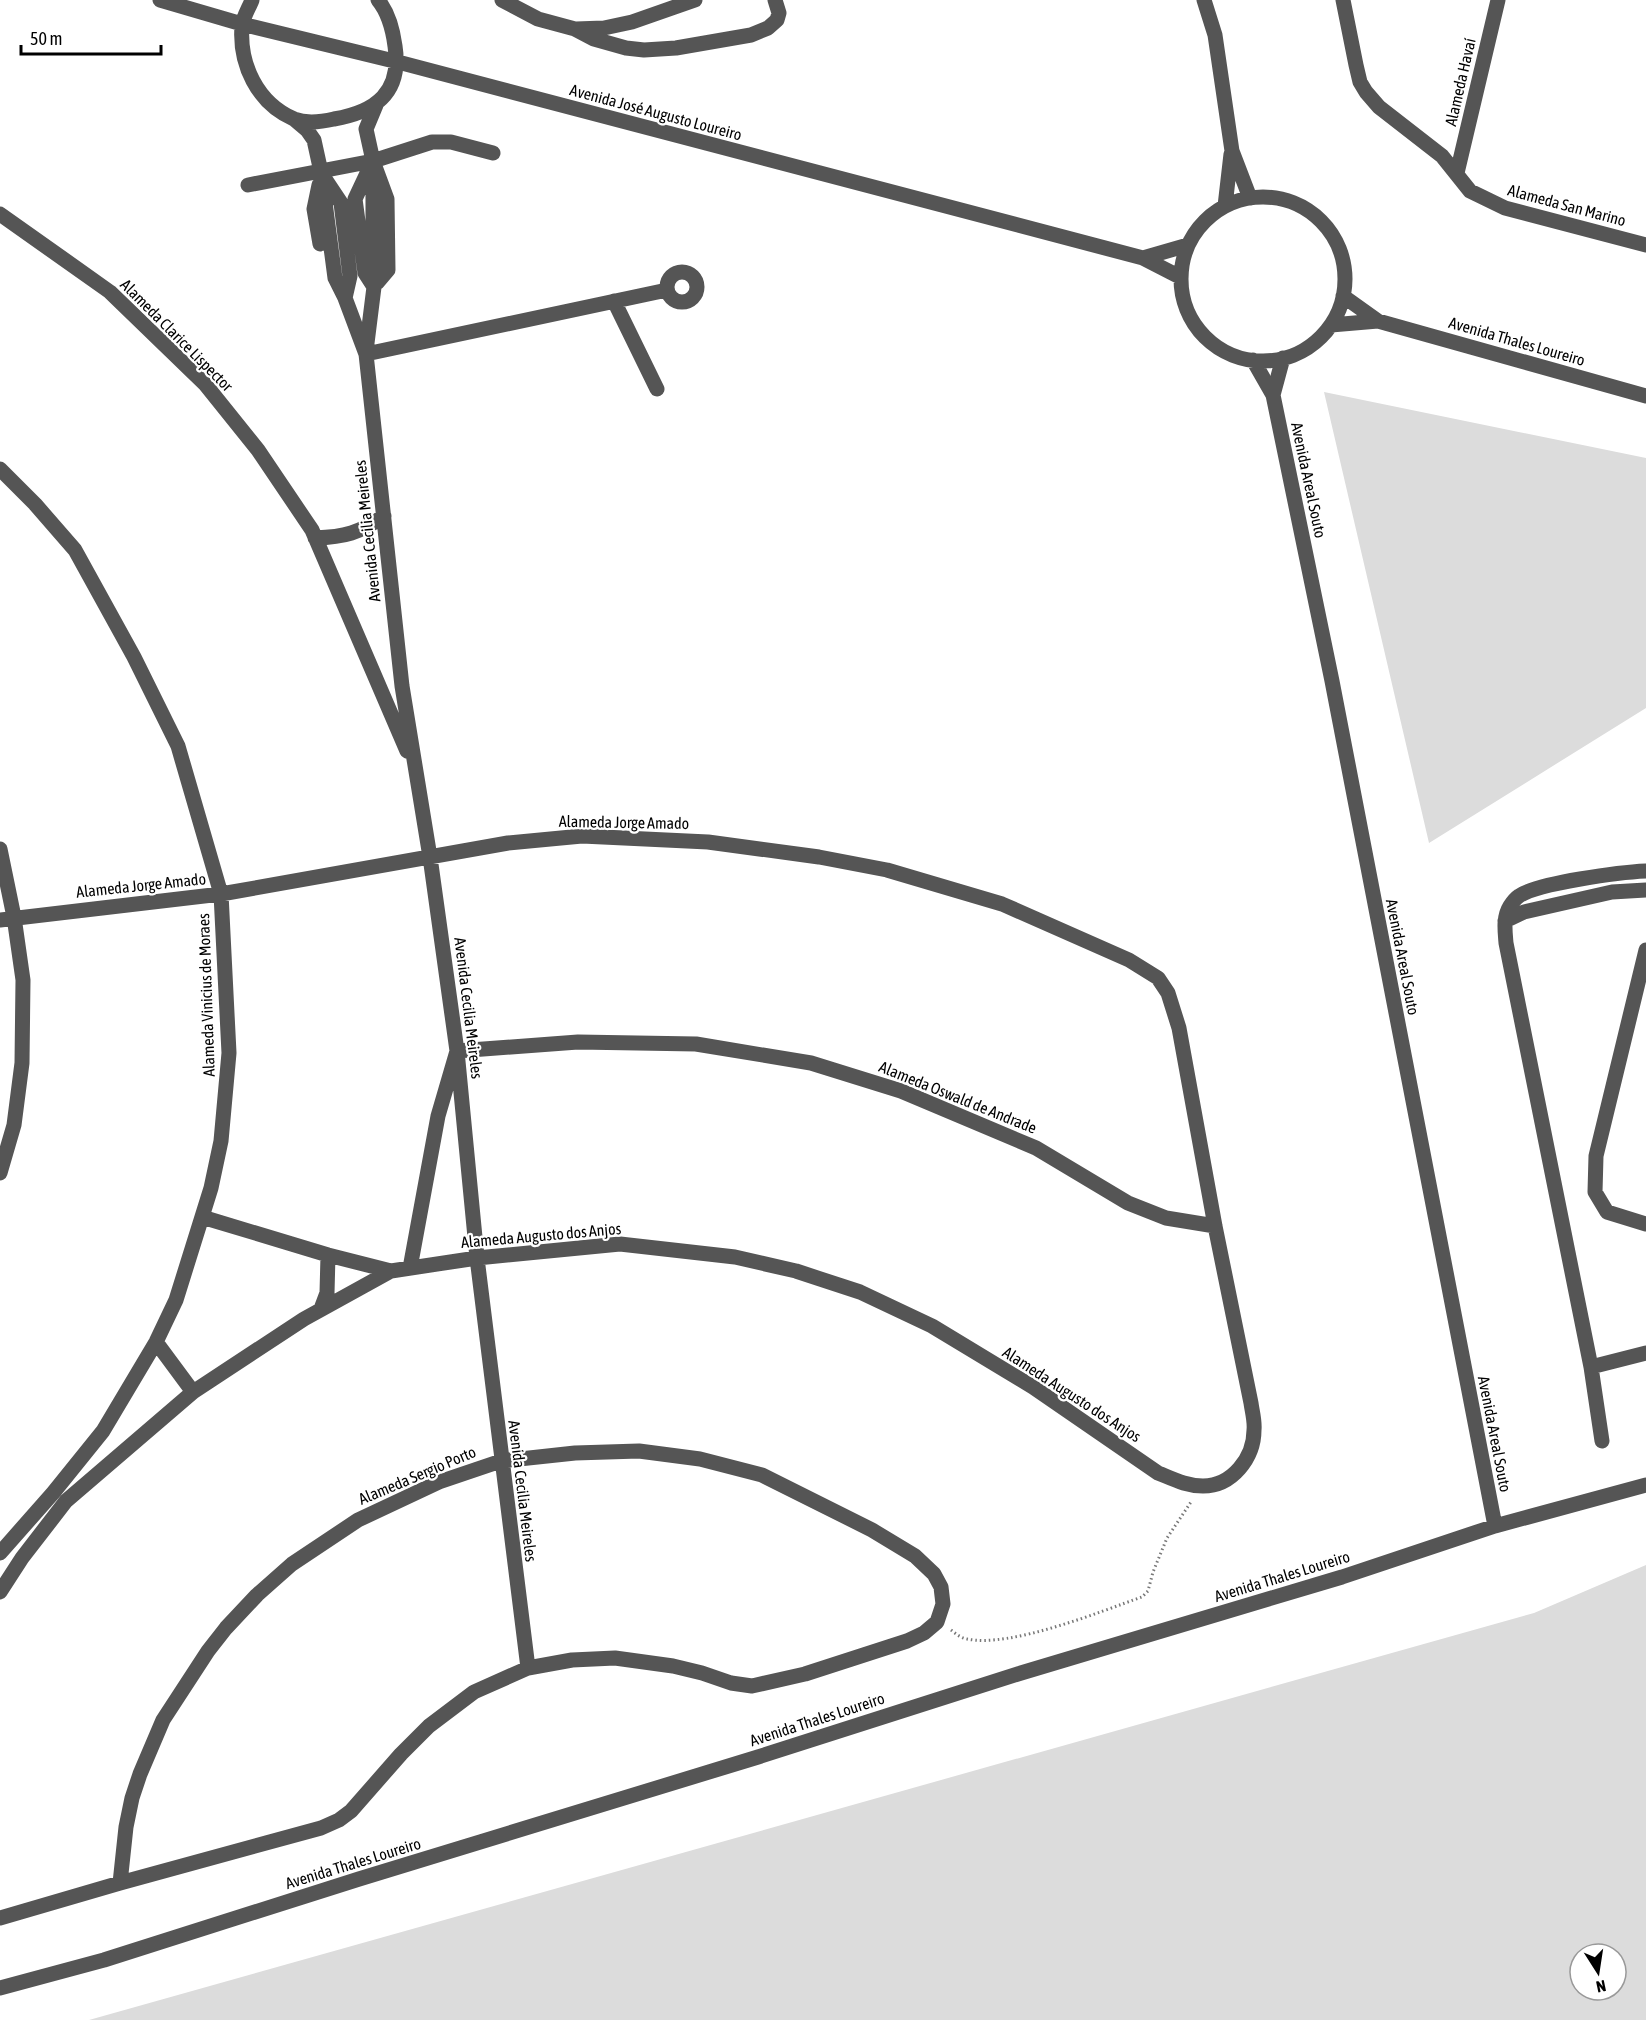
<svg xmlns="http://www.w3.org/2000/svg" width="1646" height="2020" viewBox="0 0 1646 2020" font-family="'Asap Condensed',sans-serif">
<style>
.green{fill:#dcdcdc;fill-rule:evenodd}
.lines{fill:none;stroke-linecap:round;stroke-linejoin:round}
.path{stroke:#777;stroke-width:3;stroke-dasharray:1.5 3;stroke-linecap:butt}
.minor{stroke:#555;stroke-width:15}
.labels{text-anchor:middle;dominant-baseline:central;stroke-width:4.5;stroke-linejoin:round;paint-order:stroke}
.street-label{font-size:16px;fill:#000;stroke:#fff}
</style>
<rect width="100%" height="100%" fill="#fff"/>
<path class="green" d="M1324 392 1646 458V708L1429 843Z
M1646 1565V2020H89L1534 1613ZM1580 1954H1616V1990H1580Z"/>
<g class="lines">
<path class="path" d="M951 1630C956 1634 961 1638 967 1639 1011 1648 1099 1612 1142 1597L1148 1591 1153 1572 1167 1538 1191 1502"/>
<path class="minor" d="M160 0 242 24 398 62 1143 258 1180 277
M252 0C249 8 243 17 242 26 239 64 257 103 294 119 307 124 321 122 334 119 376 112 402 92 395 46 393 31 388 12 378 0
M502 0 538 19 575 29 594 39 626 48 644 50 676 48 751 35 768 28 777 20 779 13 775 0
M1204 0 1215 35 1232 151 1250 198
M1343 0 1356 65 1360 82 1366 92 1379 107 1442 156 1470 191 1505 208 1646 245
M576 29 604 28 632 22 695 0
M376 105 366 129 373 161 387 199 388 270 377 283
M294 119 307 130 314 140 321 172 335 278 345 298 366 354 402 686 430 857 457 1051 477 1258 528 1668
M370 167 355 199 365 273 374 287
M1457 173 1498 0
M323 176 341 203 350 276 345 298
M248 185 373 161 432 142H451L493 153
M319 185 314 209 320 244
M1181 279a82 82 0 1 1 164 0a82 82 0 1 1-164 0Z
M1225 206 1231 154
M0 214 110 292 205 384 258 450 312 530 407 751
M1143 258 1188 245
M667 287a15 15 0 1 1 30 0a15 15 0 1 1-30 0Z
M1343 296 1378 321 1646 396
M614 301 657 389
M1331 325 1378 321
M366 351 374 287 378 271 373 220V161
M366 354 667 290
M1253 360 1273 395 1332 681 1495 1526
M1273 395 1283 358
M0 469 35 504 75 550 134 657 178 746 221 894 229 1053 221 1141 211 1188 176 1300 156 1342 103 1431 53 1493 0 1553
M315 538C345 537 359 533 384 516
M0 849 14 917 23 980 22 1063 14 1125 0 1173
M0 920 221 894 508 843 582 836 708 842 819 857 887 870 1002 904 1129 960 1158 978 1168 993 1179 1028 1215 1226 1251 1403C1252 1411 1255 1421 1254 1430 1254 1458 1232 1486 1203 1486 1186 1486 1173 1479 1158 1473L1033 1387 932 1326 860 1292 796 1271 735 1257 620 1244 477 1258 391 1271 304 1319 193 1392 66 1501 22 1558 0 1592
M1505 921 1524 912 1612 892 1646 890
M1646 950 1596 1156 1595 1192 1607 1212 1646 1224
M202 1217 328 1255 391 1271
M410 1268 438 1116 457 1051 578 1042 696 1044 811 1063 901 1091 1036 1148 1128 1203 1166 1218 1215 1226
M321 1309 327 1293 328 1255
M156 1342 193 1392
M1591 1367 1646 1353
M1602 1441 1591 1367 1506 943C1505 931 1503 917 1510 906 1512 903 1516 898 1519 896 1537 883 1622 872 1646 871
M0 1918 120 1883 321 1828 339 1820 351 1811 401 1754 429 1726 474 1692 528 1668 572 1660 615 1658 673 1666 702 1673 731 1683 752 1686 805 1674 907 1641 924 1633 937 1622 943 1604 941 1587 934 1574 915 1556 872 1530 762 1475 700 1459 639 1451 575 1453 501 1461 439 1482 358 1520 292 1564 257 1595 226 1628 208 1651 163 1720 140 1774 132 1798 126 1827 120 1883
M0 1988 104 1960 359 1879 758 1757 1021 1673 1342 1577 1495 1526 1646 1485"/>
</g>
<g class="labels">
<g class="street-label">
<text transform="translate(1460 82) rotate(-77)">Alameda Havaí</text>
<text transform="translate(656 112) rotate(15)">Avenida José Augusto Loureiro</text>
<text transform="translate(1567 205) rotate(15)">Alameda San Marino</text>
<text transform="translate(177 335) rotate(45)">Alameda Clarice Lispector</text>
<text transform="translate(1517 341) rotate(16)">Avenida Thales Loureiro</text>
<text transform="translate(1309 480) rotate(78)">Avenida Areal Souto</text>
<text transform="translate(367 531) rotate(-96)">Avenida Cecilia Meireles</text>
<text transform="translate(624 822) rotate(1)">Alameda Jorge Amado</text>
<text transform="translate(141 885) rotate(-6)">Alameda Jorge Amado</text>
<text transform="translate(1403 957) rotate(79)">Avenida Areal Souto</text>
<text transform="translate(206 995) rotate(-92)">Alameda Vinicius de Moraes</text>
<text transform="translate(469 1008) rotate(83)">Avenida Cecilia Meireles</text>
<text transform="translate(958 1097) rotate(22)">Alameda Oswald de Andrade</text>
<text transform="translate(541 1235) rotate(-5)">Alameda Augusto dos Anjos</text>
<text transform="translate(1072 1394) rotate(33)">Alameda Augusto dos Anjos</text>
<text transform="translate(1495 1434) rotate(79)">Avenida Areal Souto</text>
<text transform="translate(417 1475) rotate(-23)">Alameda Sergio Porto</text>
<text transform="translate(523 1491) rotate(83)">Avenida Cecilia Meireles</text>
<text transform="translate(1282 1576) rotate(-17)">Avenida Thales Loureiro</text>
<text transform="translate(817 1719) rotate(-18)">Avenida Thales Loureiro</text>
<text transform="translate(353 1863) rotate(-17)">Avenida Thales Loureiro</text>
</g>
</g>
<g transform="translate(1598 1972) rotate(168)"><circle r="28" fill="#ffffff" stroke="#999999" stroke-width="1.5"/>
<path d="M0-4.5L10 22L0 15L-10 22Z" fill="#000000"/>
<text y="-9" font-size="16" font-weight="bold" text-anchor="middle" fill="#000000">N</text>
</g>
<path d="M21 45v9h140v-9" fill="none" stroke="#000000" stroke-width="3"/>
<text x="30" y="45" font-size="18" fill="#000000" stroke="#ffffff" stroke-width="4.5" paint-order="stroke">50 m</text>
</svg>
